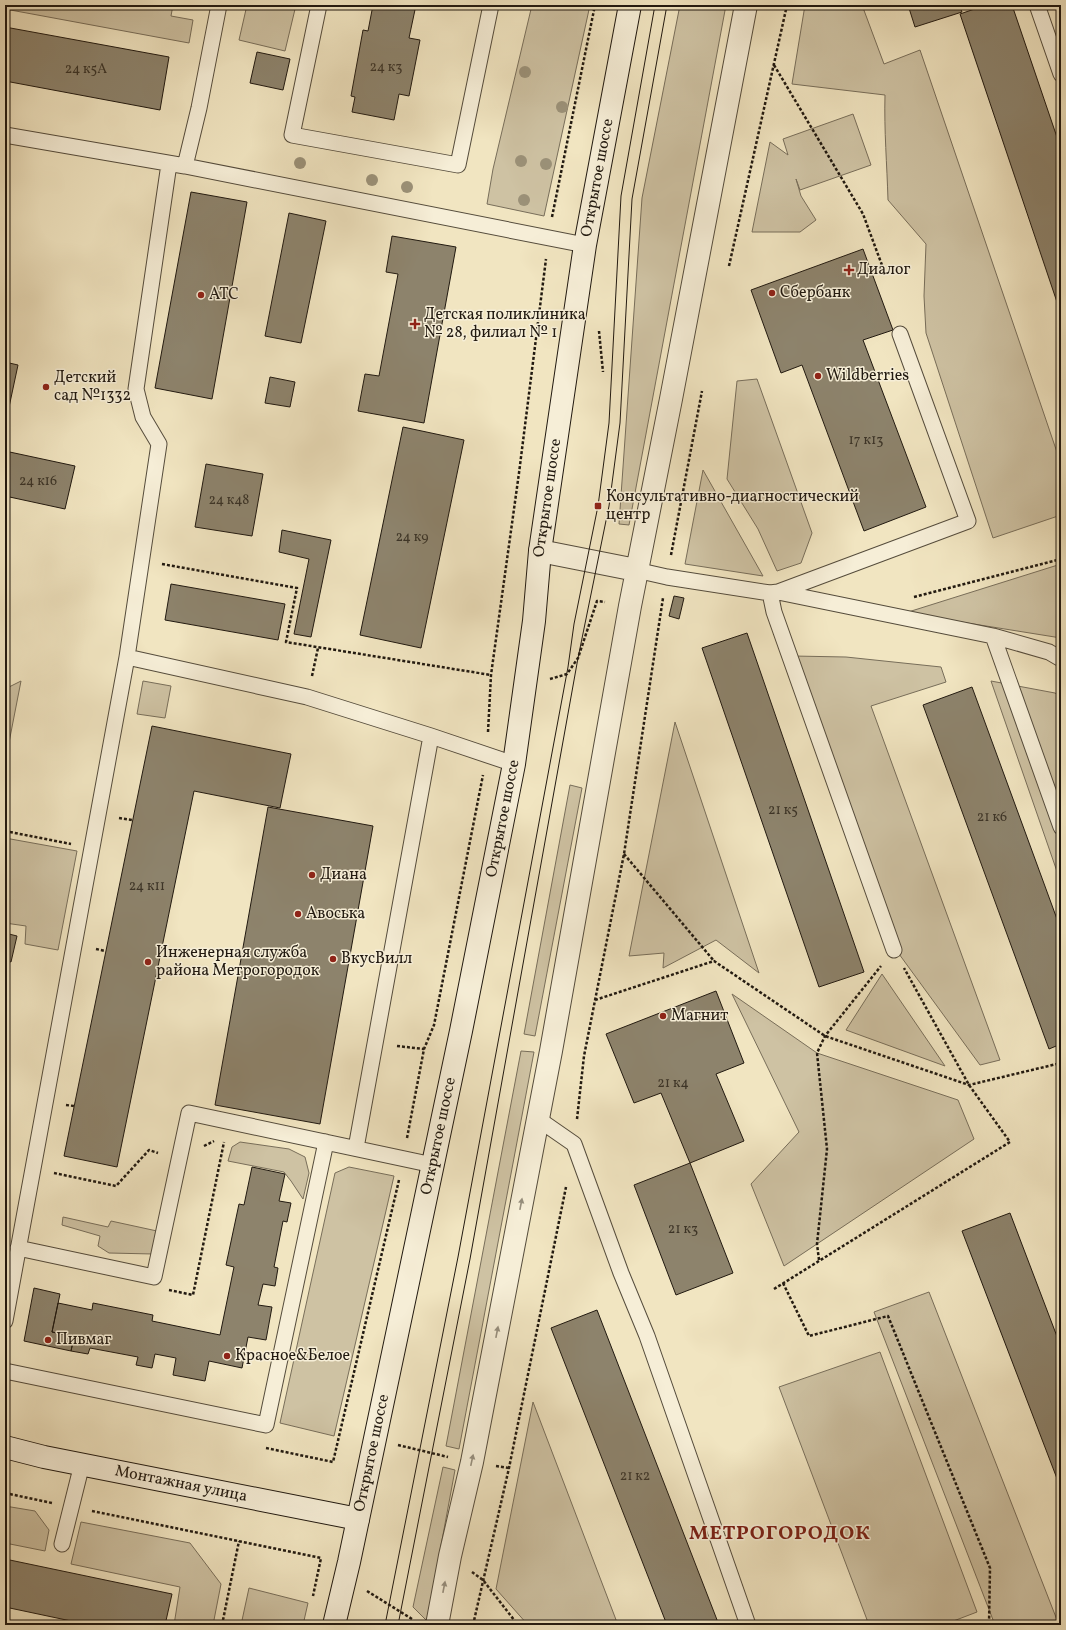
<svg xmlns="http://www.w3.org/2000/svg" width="1066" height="1630" viewBox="0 0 1066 1630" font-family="Vollkorn,serif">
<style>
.green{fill:#cec2a3;stroke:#786e5a}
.building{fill:#8d836c;stroke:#211910}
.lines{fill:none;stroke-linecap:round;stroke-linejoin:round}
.lane-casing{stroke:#554c3c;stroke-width:17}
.street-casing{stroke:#554c3c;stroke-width:24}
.secondary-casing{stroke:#211910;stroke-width:24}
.path{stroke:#211910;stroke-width:2.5;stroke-dasharray:3 2;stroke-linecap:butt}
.lane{stroke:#f6eed7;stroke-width:15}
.street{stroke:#f6eed7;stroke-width:22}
.secondary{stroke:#f6eed7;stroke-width:22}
.tram{stroke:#211910;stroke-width:1}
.tree{fill:#9b9178}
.oneway{fill:#968e7d}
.poi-dot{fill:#8f2418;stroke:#f6eed7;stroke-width:1.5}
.labels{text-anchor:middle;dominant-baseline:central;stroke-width:3;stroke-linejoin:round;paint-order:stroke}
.number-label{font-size:14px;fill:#3c3427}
.street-label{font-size:16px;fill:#211910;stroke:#f6eed7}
.poi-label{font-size:16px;fill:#211910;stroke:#f6eed7;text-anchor:start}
.district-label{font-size:20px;font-weight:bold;letter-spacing:1px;fill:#7a1f14;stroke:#f6eed7}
</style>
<rect width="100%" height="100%" fill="#f1e5c1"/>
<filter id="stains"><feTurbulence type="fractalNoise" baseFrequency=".005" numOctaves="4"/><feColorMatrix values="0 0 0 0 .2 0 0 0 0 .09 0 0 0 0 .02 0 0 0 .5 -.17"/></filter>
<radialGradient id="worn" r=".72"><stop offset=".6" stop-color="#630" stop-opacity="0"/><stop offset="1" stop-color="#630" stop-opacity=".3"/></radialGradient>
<path class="green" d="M5 5H173L171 16 193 20 189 43 5 9Z
M247 5H296L285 51 239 40Z
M532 5H590L544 216 487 204 493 169Z
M680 5H726L629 525 619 524 642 198Z
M805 5H862L884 64 920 50 1061 464V515L993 538 926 333 924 296 926 244 888 200C887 165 884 130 885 95L792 84Z
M853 114 871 165 800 190 796 179 801 196 816 220 800 232H752L770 142 788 155 783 139Z
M757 379 812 533 801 563 777 571 758 529 727 479 737 381Z
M703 470 763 576 685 564Z
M1061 564V638L905 613Z
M793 656 846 657 941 667 946 682 871 706 1000 1060 980 1065 891 943Z
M21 681 5 763V689Z
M143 681 171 686 165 718 137 714Z
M991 681 1055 693 1061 697V883Z
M675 722 759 973 716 940 663 968 664 953 629 956Z
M570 785 582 788 535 1036 524 1034Z
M5 838 77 851 58 950 25 944 26 926 5 923Z
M882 974 945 1066 846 1030Z
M732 994 817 1053 958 1100 974 1139 784 1266 751 1184 799 1132Z
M521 1051 534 1052 459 1449 446 1446Z
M240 1142 289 1149 305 1157 309 1173 303 1199 291 1181 284 1172 228 1161 232 1147Z
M349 1167 394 1176 334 1436 280 1423 335 1173Z
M63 1217 108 1227 111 1221 157 1231 153 1254 109 1253 98 1246 100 1236 62 1225Z
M929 1292 1059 1625H995L874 1312Z
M880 1352 977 1612 943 1625H869L779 1387Z
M533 1402 618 1625H528L496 1589Z
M443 1467 455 1470 427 1621 413 1607Z
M5 1506 35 1511 49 1530 45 1551 5 1543Z
M81 1522 190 1543 221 1584 213 1625H174L180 1587 71 1564Z
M249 1588 308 1603 303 1625H241Z"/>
<path class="building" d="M373 5H416L409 38 420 40 409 96 399 94 394 120 352 112 355 97 351 96 363 30 368 31Z
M908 5H959L962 12 915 27Z
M986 5H1012L1061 149V314L960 14Z
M5 27 169 57 160 110 5 81Z
M257 52 290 59 283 90 250 83Z
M191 192 247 202 212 399 155 388Z
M289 213 326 221 301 343 265 336Z
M392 236 456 247 424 423 358 411 365 374 379 376 398 274 386 272Z
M863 249 893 330 863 340 926 507 864 531 802 365 781 373 751 290Z
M5 362 18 365 5 426Z
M270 377 295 382 290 407 265 403Z
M403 427 464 440 421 648 360 635Z
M5 451 75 466 65 509 5 496Z
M206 464 263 474 252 536 195 527Z
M282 530 331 540 311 637 294 634 309 559 279 552Z
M171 584 285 604 278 640 165 620Z
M674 596 684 598 679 619 669 616Z
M747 633 864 972 819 987 702 648Z
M972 687 1061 930V1044L1049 1049 923 705Z
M152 726 291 754 280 808 194 791 117 1167 64 1156Z
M268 807 373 826 320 1124 215 1105Z
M5 933 17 936 11 962 5 960Z
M716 991 744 1063 716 1074 744 1141 690 1163 661 1093 634 1103 606 1034Z
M690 1163 733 1273 676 1295 634 1185Z
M252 1167 285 1174 279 1201 291 1203 287 1222 283 1221 274 1267 278 1268 275 1286 263 1284 258 1305 272 1307 266 1340 248 1337 242 1368 209 1361 205 1381 173 1375 176 1358 155 1354 152 1368 136 1365 138 1357 90 1348 88 1354 71 1351 74 1337 52 1332 58 1303 92 1310 93 1303 153 1315 152 1321 220 1335 234 1267 226 1265 239 1204 244 1205Z
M1010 1213 1061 1347V1489L962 1231Z
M34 1288 60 1294 52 1332 74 1337 71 1351 24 1341Z
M597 1310 719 1625H667L551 1328Z
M5 1559 172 1594 165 1625H90L5 1607Z"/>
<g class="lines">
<g class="lane-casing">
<path id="lane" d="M319 5 292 135 458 165 491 5
M1037 5 1061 74
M5 135 185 166 585 245
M185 166 199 108 219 5
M636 570 667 577 770 593 778 592 993 636 1049 652 1061 659
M778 592 968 521 900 334
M770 593 774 612 894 950
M993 636 1061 827
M127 657 307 697 431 736 514 764
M538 1119 574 1144 621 1273 647 1336 748 1625
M356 1148 431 736
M18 1248 154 1277 189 1113 433 1165
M5 1321 127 657 159 444 143 417 136 389 169 164
M5 1371 266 1425 326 1142
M62 1544 82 1464"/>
</g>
<g class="street-casing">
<path id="street" d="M540 551 636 570
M437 1625 450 1556 472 1462 551 1051 630 606 671 399 746 5"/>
</g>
<g class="secondary-casing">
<g id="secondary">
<path id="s1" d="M5 1447 44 1457 358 1519"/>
<path id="s2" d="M334 1625 349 1562 461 1031 514 764 534 621 540 551 585 245 630 5"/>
</g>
</g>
<path class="path" d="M774 65 863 214 886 276
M552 217 595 5
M729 266 787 5
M599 331 603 372
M671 555 702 391
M162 564 297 588 286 642 491 675
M914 597 1061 559
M312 676 318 648
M550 679 567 674 578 658 597 601 605 602
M488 732 491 675 519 473 546 259
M119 818 132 820
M5 831 71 844
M624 854 714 961
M96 949 105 951
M595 1000 714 961 825 1036 969 1085 1061 1063
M397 1046 424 1049
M66 1105 74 1106
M577 1119 584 1056 624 854 663 598
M407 1138 424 1049 434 1025 483 775
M204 1146 214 1141
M54 1173 116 1186 149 1150 158 1153
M819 1260 817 1244 827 1149 817 1053 825 1036 881 966
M783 1283 809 1336 888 1316 990 1568 989 1625
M774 1289 1010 1142 969 1085 904 968
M169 1290 193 1295 224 1142
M398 1445 448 1457
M266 1448 333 1462 399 1180
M496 1466 509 1468
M5 1493 52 1503
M92 1511 321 1558 313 1596
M472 1572 483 1580 518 1625
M367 1591 412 1619
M222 1625 239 1541
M473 1625 509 1468 566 1187"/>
<use href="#lane" class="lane"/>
<use href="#street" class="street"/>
<use href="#secondary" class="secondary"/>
<path class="tram" d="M385 1625 458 1257 568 667 574 624 598 506 609 423 621 196 655 5
M398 1625 470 1259 578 658 609 506 620 423 632 199 667 5"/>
</g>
<g class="tree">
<circle cx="525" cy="72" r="6"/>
<circle cx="562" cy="107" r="6"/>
<circle cx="521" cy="161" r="6"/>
<circle cx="300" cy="163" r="6"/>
<circle cx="546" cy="164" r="6"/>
<circle cx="372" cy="180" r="6"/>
<circle cx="407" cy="187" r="6"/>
<circle cx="524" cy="200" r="6"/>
</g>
<defs><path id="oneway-solid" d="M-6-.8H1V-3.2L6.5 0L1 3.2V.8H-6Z"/></defs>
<g class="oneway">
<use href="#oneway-solid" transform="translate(521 1204) rotate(-79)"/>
<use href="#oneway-solid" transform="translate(497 1332) rotate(-79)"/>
<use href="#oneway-solid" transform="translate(472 1460) rotate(-78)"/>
<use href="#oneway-solid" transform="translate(444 1587) rotate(-79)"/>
</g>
<g class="poi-dot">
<path d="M847 264h4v4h4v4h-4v4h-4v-4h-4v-4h4z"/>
<circle cx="772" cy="293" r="4"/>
<circle cx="201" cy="295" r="4"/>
<path d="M413 318h4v4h4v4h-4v4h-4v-4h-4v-4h4z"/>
<circle cx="818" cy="376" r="4"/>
<circle cx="46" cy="387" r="4"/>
<rect x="594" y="502" width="8" height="8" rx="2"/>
<circle cx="312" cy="875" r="4"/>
<circle cx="298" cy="914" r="4"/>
<circle cx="333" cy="959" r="4"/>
<circle cx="148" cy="962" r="4"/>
<circle cx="663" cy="1016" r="4"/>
<circle cx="48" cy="1340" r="4"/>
<circle cx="227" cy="1356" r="4"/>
</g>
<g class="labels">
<g class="number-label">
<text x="386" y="67">24 к3</text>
<text x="86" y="69">24 к5А</text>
<text x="866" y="440">17 к13</text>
<text x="38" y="481">24 к16</text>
<text x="229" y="500">24 к48</text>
<text x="412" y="537">24 к9</text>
<text x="783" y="810">21 к5</text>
<text x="992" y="817">21 к6</text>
<text x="147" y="886">24 к11</text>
<text x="673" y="1083">21 к4</text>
<text x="683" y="1229">21 к3</text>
<text x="635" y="1476">21 к2</text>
</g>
<g class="street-label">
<text stroke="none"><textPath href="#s2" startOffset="1472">Открытое шоссе</textPath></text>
<text stroke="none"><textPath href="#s2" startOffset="1148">Открытое шоссе</textPath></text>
<text stroke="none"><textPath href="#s2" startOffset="824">Открытое шоссе</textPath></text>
<text stroke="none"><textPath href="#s2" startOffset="500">Открытое шоссе</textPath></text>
<text stroke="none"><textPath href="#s2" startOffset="176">Открытое шоссе</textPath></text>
<text stroke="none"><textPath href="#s1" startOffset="180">Монтажная улица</textPath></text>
</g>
<g class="poi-label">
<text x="857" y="270">Диалог</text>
<text x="780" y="293">Сбербанк</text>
<text x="209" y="295">АТС</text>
<text x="424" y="315">Детская поликлиника<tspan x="424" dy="18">№ 28, филиал № 1</tspan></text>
<text x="826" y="376">Wildberries</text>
<text x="54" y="378">Детский<tspan x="54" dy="18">сад №1332</tspan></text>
<text x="606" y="497">Консультативно-диагностический<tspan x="606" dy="18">центр</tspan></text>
<text x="320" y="875">Диана</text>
<text x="306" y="914">Авоська</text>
<text x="156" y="953">Инженерная служба<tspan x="156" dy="18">района Метрогородок</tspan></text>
<text x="341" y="959">ВкусВилл</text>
<text x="671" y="1016">Магнит</text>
<text x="56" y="1340">Пивмаг</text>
<text x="235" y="1356">Красное&amp;Белое</text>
</g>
<g class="district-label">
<text x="780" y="1534">МЕТРОГОРОДОК</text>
</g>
</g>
<rect width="1066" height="1630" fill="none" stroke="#f1e5c1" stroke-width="20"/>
<rect x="6" y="6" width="1054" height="1618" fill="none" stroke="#211910" stroke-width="2"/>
<rect x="10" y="10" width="1046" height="1610" fill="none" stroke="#211910"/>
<rect width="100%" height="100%" filter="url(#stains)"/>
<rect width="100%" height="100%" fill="url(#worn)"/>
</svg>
